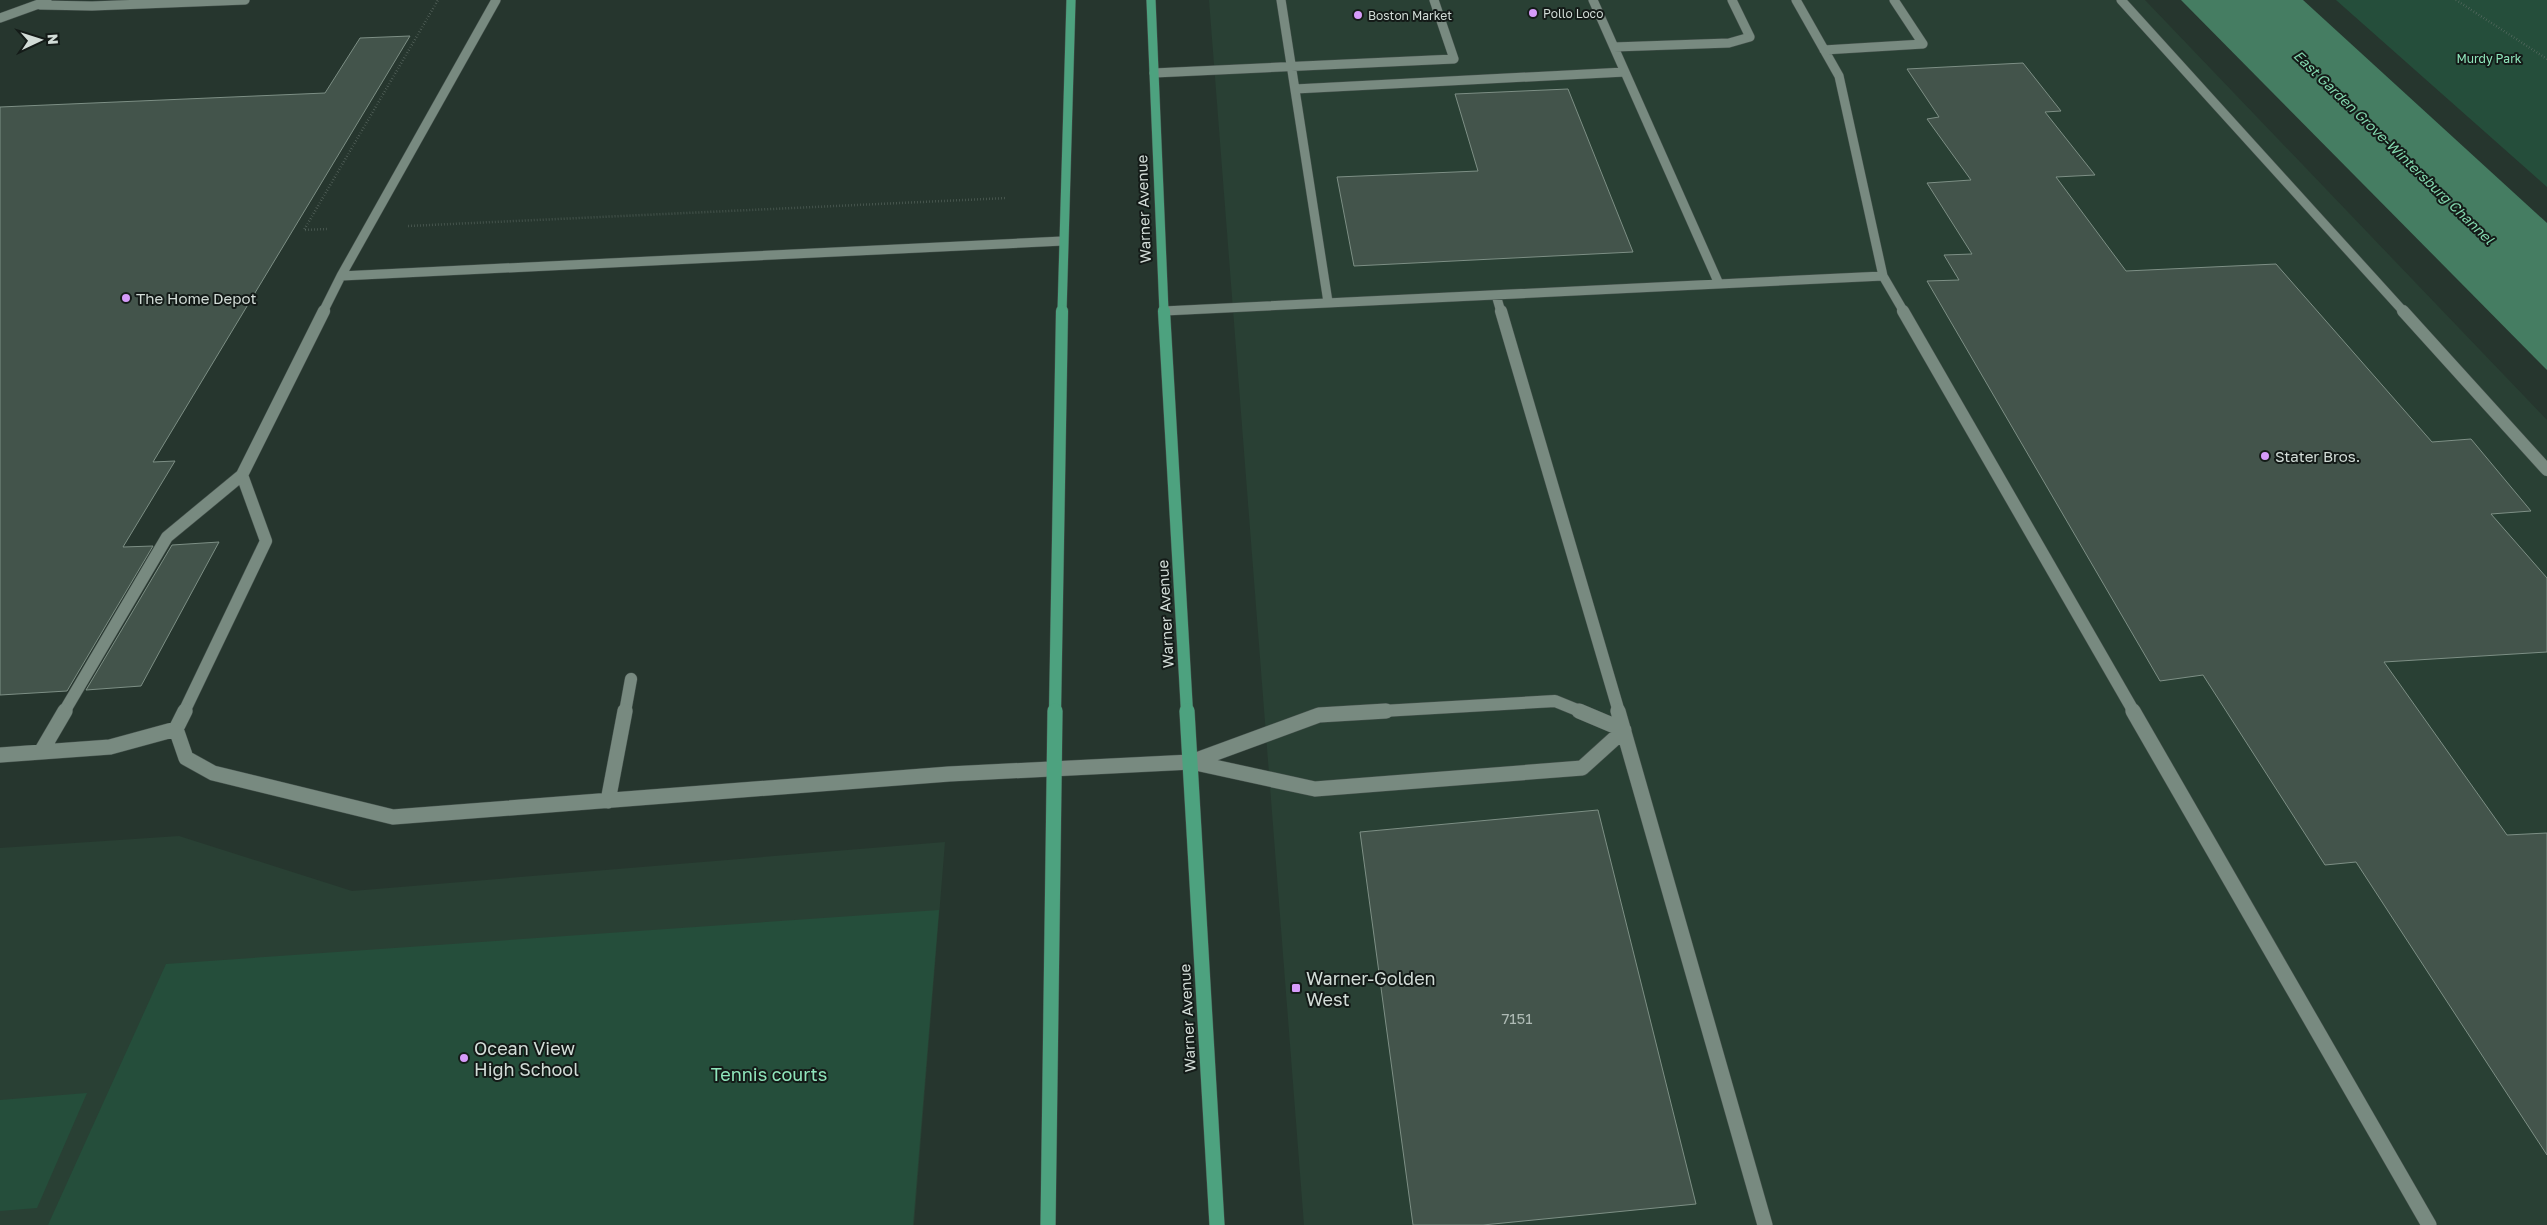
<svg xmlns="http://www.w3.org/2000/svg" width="2547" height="1225" viewBox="0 0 2547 1225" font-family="'Golos Text',sans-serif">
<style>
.built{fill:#294034}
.green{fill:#254e3b}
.water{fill:#457d62}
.building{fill:#43544b;stroke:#7d8f85}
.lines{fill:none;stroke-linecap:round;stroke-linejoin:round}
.lane-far2-casing{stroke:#45524c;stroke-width:10}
.lane-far1-casing{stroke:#45524c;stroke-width:13}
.lane-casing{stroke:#45524c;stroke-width:16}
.primary-far2-casing{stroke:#45524c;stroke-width:10}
.primary-far1-casing{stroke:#45524c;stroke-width:13}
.primary-casing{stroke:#45524c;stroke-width:16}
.path{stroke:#64726b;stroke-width:2.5;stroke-dasharray:0.5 2.5;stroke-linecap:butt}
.lane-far2{stroke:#788a80;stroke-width:9}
.lane-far1{stroke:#788a80;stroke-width:12}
.lane{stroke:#788a80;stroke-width:15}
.primary-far2{stroke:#4da27f;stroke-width:9}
.primary-far1{stroke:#4da27f;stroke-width:12}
.primary{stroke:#4da27f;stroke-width:15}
.poi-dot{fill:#d69bfa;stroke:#141b18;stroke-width:2}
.labels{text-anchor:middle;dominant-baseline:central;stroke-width:4;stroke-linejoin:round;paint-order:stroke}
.far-poi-label{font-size:12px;fill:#d2dcd7;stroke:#141b18;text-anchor:start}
.far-park-label{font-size:12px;fill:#90e6bc;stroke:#141b18}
.far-water-label{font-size:14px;font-style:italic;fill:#82d8ae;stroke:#141b18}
.street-label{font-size:15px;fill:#d2dcd7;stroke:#141b18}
.poi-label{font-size:15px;fill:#d2dcd7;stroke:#141b18;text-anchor:start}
.near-number-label{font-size:15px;fill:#aebab4}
.near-poi-label{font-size:18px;fill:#d2dcd7;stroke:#141b18;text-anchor:start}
.near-park-label{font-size:18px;fill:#90e6bc;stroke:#141b18}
</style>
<rect width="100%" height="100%" fill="#26362e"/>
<path class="built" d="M1209 0H2145L2547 420V1225H1304Z
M179 836 352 891 945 842 914 1225H0V848Z"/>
<path class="green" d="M2336 0H2547V187Z
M939 910 913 1225H48L166 964Z
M87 1093 37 1208 0 1211V1100Z"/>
<path class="water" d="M2181 0H2303L2547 223V370Z"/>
<path class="building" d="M410 36 153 462 175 461 123 547 153 546 67 691 0 695V107L325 93 360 38Z
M2023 63 2061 111 2045 112 2095 175 2056 177 2126 271 2276 264 2432 442 2471 439 2531 511 2491 514 2547 578V652L2384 662 2507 835 2547 833V1155L2356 862 2325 865 2203 675 2160 681 1927 281 1959 280 1944 255 1972 254 1927 183 1971 180 1927 119 1939 117 1907 69Z
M1568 89 1633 252 1354 266 1337 177 1478 171 1455 94Z
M219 542 141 686 86 690 172 545Z
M1598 810 1696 1204 1483 1225H1413L1360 832Z"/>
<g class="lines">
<g class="lane-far2-casing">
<path id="lane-far2" d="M1281 0 1328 302
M1593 0 1719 284
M1796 0 1839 76 1883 276 1904 312
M2121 0 2404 312
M40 5 92 6 245 0
M0 18 47 1
M1614 47 1729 43 1750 37 1732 0
M1824 50 1923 44 1894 0
M1154 73 1454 59 1434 0
M1295 89 1625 72
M341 276 496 0
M1496 295 1501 312
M1164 311 1883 276
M323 312 341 276 1063 241"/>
</g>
<g class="lane-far1-casing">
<path id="lane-far1" d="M1501 311 1619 712
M1903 311 2134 712
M2403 311 2547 470
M64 712 167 537 242 475
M184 712 266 541 242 475 324 311
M625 712 631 679
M1365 712 1555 701 1582 712"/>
</g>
<g class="lane-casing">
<path id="lane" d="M185 711 176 729 186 758 213 773 393 817 949 774 1191 762
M1618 711 1765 1225
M2133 711 2429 1225
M41 752 65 711
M0 755 110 747 176 729
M1191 762 1315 789 1582 768 1624 730 1579 711
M1191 762 1319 715 1386 711
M608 801 625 711"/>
</g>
<g class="primary-far2-casing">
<path id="primary-far2" d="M1151 0 1164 312
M1062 312 1071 0"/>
</g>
<g class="primary-far1-casing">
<path id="primary-far1" d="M1164 311 1187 712
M1055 712 1062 311"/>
</g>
<g class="primary-casing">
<path id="primary" d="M1187 711 1217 1225
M1048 1225 1055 711"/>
</g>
<path class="path" d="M2456 0 2547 59
M408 226 1007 198
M327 229 304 230 438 0"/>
<use href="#lane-far2" class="lane-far2"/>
<use href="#lane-far1" class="lane-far1"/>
<use href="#lane" class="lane"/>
<use href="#primary-far2" class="primary-far2"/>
<use href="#primary-far1" class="primary-far1"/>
<use href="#primary" class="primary"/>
</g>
<g class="poi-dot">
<circle cx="1533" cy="13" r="5"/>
<circle cx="1358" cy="15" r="5"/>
<circle cx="126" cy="298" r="5"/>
<circle cx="2265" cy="456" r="5"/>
<rect x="1291" y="983" width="10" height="10" rx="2.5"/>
<circle cx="464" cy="1058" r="5"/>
</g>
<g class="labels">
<g class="far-poi-label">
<text x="1543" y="13">Pollo Loco</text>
<text x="1368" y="15">Boston Market</text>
</g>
<g class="far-park-label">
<text x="2489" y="58">Murdy Park</text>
</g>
<g class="far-water-label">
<text transform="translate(2394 147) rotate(44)">East Garden Grove-Wintersburg Channel</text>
</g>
<g class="street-label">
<text transform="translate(1143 209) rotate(-92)">Warner Avenue</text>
<text transform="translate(1165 614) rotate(-93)">Warner Avenue</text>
<text transform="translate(1187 1018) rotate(-93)">Warner Avenue</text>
</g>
<g class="poi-label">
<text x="136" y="298">The Home Depot</text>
<text x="2275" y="456">Stater Bros.</text>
</g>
<g class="near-number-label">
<text x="1517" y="1018">7151</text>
</g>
<g class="near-poi-label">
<text x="1306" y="978">Warner-Golden<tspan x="1306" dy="21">West</tspan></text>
<text x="474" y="1048">Ocean View<tspan x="474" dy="21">High School</tspan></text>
</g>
<g class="near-park-label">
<text x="769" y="1074">Tennis courts</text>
</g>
</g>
<g transform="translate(40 40) rotate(86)" stroke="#141b18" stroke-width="4" paint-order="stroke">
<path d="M0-4L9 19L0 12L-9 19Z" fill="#d2dcd7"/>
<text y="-8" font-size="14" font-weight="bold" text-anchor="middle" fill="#d2dcd7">N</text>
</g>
</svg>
